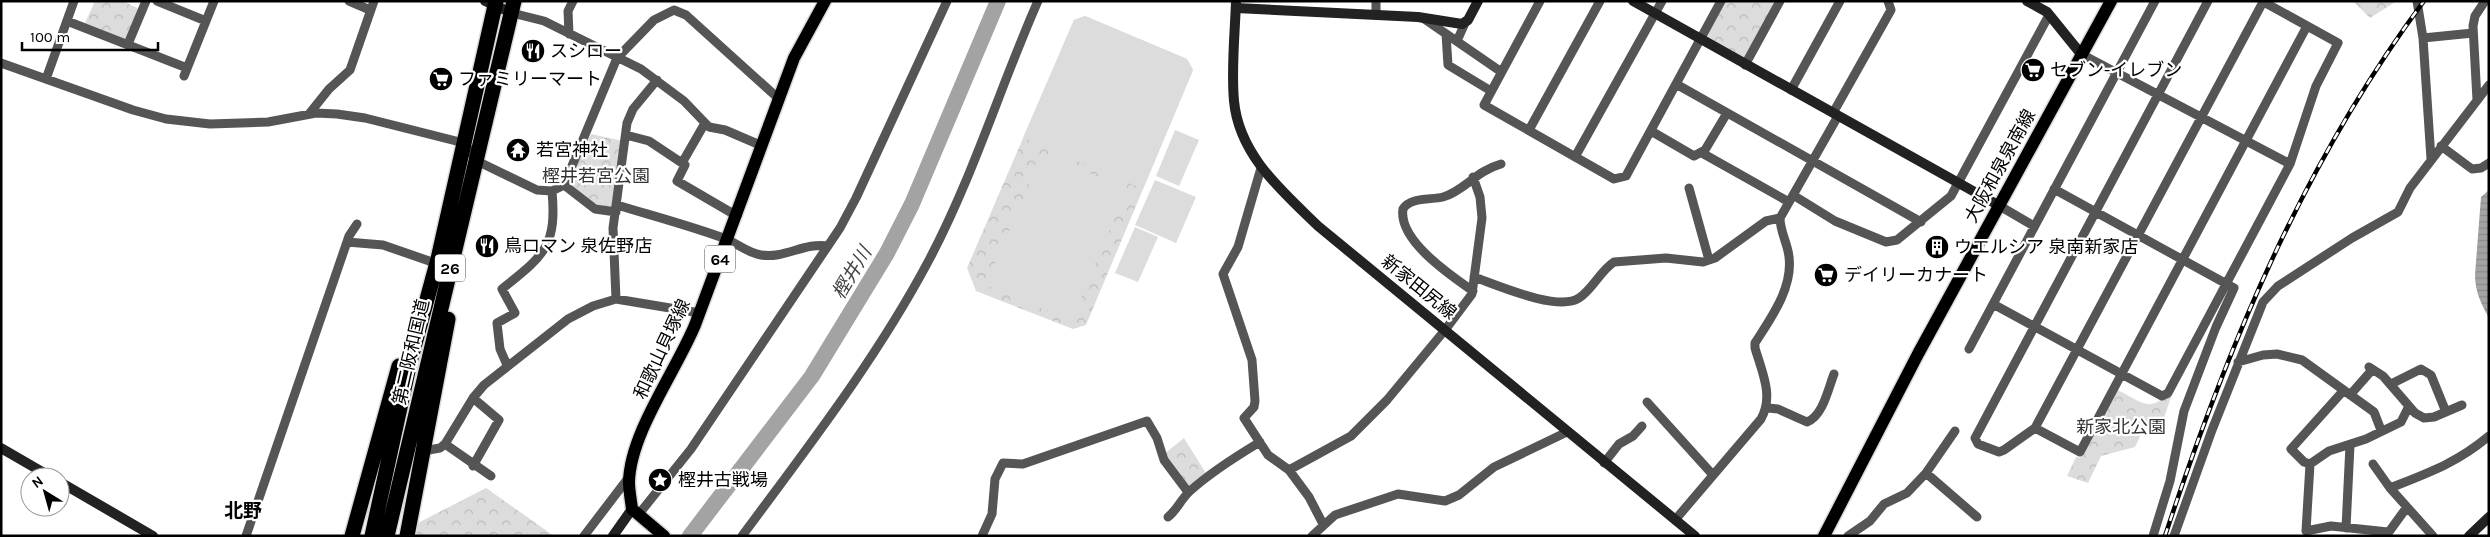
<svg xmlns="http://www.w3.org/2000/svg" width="2490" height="537" viewBox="0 0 2490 537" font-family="Karla,'Noto Sans JP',sans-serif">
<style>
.forest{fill:url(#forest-crowns)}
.pitch{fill:#dcdcdc}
.water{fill:url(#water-rules)}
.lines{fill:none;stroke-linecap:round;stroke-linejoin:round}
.river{stroke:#a3a3a3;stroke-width:16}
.primary-casing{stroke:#dbdbdb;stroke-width:15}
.highway-casing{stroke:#dbdbdb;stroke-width:18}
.street{stroke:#555;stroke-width:9}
.secondary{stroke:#222;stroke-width:10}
.primary{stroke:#000;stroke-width:12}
.highway{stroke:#000;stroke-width:15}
.rail-casing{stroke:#000;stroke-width:4.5}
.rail{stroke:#fff;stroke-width:2.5;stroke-dasharray:8;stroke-linecap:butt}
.labels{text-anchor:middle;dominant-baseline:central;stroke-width:4.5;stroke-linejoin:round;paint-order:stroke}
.shield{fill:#fff;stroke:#4c4c4c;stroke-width:1}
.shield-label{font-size:16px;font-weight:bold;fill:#000}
.poi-label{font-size:18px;fill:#000;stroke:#fff;text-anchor:start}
.street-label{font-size:18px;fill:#000;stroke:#fff}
.park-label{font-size:18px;fill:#333;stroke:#fff}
.water-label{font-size:19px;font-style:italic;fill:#444;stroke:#fff}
.neighbourhood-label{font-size:19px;font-weight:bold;fill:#000;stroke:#fff}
</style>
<defs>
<pattern id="forest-crowns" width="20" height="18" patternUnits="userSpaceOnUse" patternTransform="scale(1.25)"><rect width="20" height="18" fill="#dcdcdc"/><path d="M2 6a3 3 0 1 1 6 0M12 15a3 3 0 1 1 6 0" fill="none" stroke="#bbb"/></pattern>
<pattern id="water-rules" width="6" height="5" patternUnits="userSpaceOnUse" patternTransform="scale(1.25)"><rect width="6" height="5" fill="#a3a3a3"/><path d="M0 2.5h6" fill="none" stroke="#8b8b8b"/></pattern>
</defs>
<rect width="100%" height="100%" fill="#fff"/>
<path class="forest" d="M95 1H124L138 9 126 41 84 25Z
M1725 1H1775L1745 60 1705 38Z
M2353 1H2397L2370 18Z
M1085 16 1187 59 1193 70 1086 325 1073 329 976 291 967 268 1074 20Z
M591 134 623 141 614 208 594 205 568 183Z
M2174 388 2158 436 2144 428 2135 447 2101 456 2088 483 2067 476 2076 457 2080 458 2117 390C2147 404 2148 414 2174 388Z
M1184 438 1207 475 1188 488 1164 454Z
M486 488 554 536H411L412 526Z"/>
<path class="pitch" d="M1085 16 1187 59 1193 70 1143 189 1023 138 1074 20Z
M1175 130 1199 140 1179 186 1156 176Z
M1042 154 1127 189 1071 321 986 285Z
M1155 180 1196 197 1176 243 1135 225Z
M1135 227 1158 237 1138 282 1115 273Z"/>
<path class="water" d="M2489 190V318C2481 304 2475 291 2475 275L2481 197Z"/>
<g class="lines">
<path class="river" d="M690 536 812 376 887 253 912 204 998 1"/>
<g class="primary-casing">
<path id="primary" d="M664 536 632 509C631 500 629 491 629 482 630 433 676 371 695 325L794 58 825 1
M1824 536 1918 354 2111 1"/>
</g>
<g class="highway-casing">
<path id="highway" d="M352 536 399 366
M372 536 410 362 438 259 496 1
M387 536 514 1
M407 536 448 319"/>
</g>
<path class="street" d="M157 1 206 21
M349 1 370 10
M1540 1 1484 105 1614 179 1626 176 1721 1
M2208 1 1975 438 1978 444 1999 452 2004 450 2035 428 2263 2
M2417 1 2423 38 2431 159
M512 13 544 21 641 69 684 101 709 127 725 130 760 145
M1376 15V1
M1423 18 1500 71
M67 21 187 68
M569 34 568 11 573 1
M1446 34 1448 65 1491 91
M2423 38 2473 33
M1457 41 1465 23
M128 44 146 1
M2081 54 2290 164
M1 63 133 110 166 119 210 124 268 122 316 113 337 114 365 118 464 143 477 161 537 190 552 191 564 185 617 58 654 20 674 10 686 15 779 99
M1745 65 1780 1
M184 76 214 1
M46 79 74 1
M1676 84 1921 222
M1791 90 1840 1
M2477 100 2473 26 2475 16 2485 1
M1833 113 1891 10 1888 1
M309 114 329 89 350 70 374 1
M1529 130 1600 1
M1651 131 1694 156 1705 150 1727 113
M626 135 649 141 685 165 677 181 737 216
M2441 146 2472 169 2481 168 2489 163
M1702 153 1789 202
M1575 157 1662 1
M682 163 705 123
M1261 168 1238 247 1223 274 1252 360 1255 401 1254 407 1244 418 1268 455 1289 470 1309 497 1323 524
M564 185 595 209 616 212
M1689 188 1709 260
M2054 189 2234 288 2216 327 2184 411 2170 481 2153 536
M1793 195 1835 221 1886 242 1897 240 1951 196 2049 15
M617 205C653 216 691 226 726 239 738 244 748 253 761 255 784 259 805 242 828 246
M1998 205 2034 226
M347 242 383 245 435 263
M1474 277C1497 285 1558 312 1579 298 1593 289 1600 271 1614 262L1666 258 1703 262 1715 258 1766 221 1780 218
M1473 291C1450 275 1398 240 1403 209 1410 197 1431 200 1443 197 1464 191 1476 171 1501 164
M616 299 613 228 627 123 633 109 657 80
M1993 304 2162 396 2168 393 2290 164 2316 86 2338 43 2262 1
M1969 349 2155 1
M2238 362 2263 355 2277 354 2302 360 2374 412 2381 430
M507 365 500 349 497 323 515 313 502 289C544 255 557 247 552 191
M2369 367 2383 376 2415 413 2424 418 2434 417 2462 405
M2391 384 2421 369 2431 375 2446 412
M2350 395 2372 370
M473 398 499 420 473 466
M1647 402 1713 475
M1768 408 1778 409 1807 422C1823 416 1828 389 1834 374
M2035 428 2080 452 2307 26
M445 444 491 476
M423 451 440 448 445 444 473 398 484 385 568 319 593 306 616 299 700 313
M1604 463 1619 444 1633 436 1642 426
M2310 464 2304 462 2291 449 2344 390
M2373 464 2390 488 2433 536
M1289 470 1351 436 1387 400 1445 330 1472 294 1482 218 1480 197 1473 177
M1926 473 1977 517
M2390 488C2428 473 2457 463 2489 436
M639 514 691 449 840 228 856 198 947 1
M1168 517C1177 510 1181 499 1190 491 1211 472 1235 457 1260 442
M1675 520 1761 419C1774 396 1762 372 1755 348V343C1771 318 1793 288 1789 257 1788 244 1780 232 1780 218L1838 116
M2346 528 2350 445
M2388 532 2331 526 2306 531 2310 464 2329 451 2366 439 2401 422 2409 406
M246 536 349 236 357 224
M584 536 629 477
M742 536C808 447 877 358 929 260 973 177 1000 87 1038 1
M982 536 992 514 995 479 1003 463 1023 464 1147 421 1157 438 1164 460 1188 492
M1312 536 1335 515 1398 494 1445 501 1459 495 1494 467 1567 432
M1848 536 1870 521 1884 504 1907 493 1926 473 1955 431
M2174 536 2212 430 2263 302 2278 286 2352 238 2398 212 2410 188 2489 85
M2386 536 2407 507"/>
<path class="secondary" d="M485 1 512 13
M1236 1C1235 34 1231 68 1234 101 1239 155 1282 191 1318 226L1695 536
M1633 1 1998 205
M2027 1 2047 12 2081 54
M1236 8 1418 17 1462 24 1468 20 1478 1
M1 448 51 477
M60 482 153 536
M613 536 632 509
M2469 536 2489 517"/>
<use href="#primary" class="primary"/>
<use href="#highway" class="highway"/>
<g class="rail-casing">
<path id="rail" d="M2165 536C2228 345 2303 164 2424 1"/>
</g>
<use href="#rail" class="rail"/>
</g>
<defs>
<g id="restaurant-disc" transform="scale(1.25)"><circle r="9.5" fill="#000" stroke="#fff"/><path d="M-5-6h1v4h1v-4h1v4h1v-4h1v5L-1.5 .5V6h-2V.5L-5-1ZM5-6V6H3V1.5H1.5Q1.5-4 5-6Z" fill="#fff"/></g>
<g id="supermarket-disc" transform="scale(1.25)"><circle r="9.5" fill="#000" stroke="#fff"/><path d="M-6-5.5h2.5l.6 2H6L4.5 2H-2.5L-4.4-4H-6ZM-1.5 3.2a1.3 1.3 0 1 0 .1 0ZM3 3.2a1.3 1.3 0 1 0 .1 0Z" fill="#fff"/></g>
<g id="temple-disc" transform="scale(1.25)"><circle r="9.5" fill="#000" stroke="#fff"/><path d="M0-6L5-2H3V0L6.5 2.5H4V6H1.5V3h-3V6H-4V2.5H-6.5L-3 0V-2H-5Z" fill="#fff"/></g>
<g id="building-disc" transform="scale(1.25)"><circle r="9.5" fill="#000" stroke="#fff"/><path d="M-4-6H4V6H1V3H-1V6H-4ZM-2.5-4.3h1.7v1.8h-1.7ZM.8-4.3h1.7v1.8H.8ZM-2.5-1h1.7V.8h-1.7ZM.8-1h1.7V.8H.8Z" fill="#fff"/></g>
<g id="sight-disc" transform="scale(1.25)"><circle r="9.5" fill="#000" stroke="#fff"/><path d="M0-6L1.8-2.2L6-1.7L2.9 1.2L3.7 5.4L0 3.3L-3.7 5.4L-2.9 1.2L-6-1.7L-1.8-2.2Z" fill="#fff"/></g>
</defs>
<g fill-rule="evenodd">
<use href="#restaurant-disc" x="533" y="51"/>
<use href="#supermarket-disc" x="2033" y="70"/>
<use href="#supermarket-disc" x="441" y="79"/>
<use href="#temple-disc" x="518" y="150"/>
<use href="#restaurant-disc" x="487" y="246"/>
<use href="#building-disc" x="1937" y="247"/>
<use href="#supermarket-disc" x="1826" y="275"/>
<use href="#sight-disc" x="660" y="480"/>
</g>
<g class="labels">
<g class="shield">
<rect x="705" y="245.5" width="30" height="27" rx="4"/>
<rect x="435" y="254.5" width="30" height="27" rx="4"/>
</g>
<g class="shield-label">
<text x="720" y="259">64</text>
<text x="450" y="268">26</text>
</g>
<g class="poi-label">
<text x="550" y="51">スシロー</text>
<text x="2050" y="70">セブン-イレブン</text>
<text x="458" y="79">ファミリーマート</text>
<text x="536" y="150">若宮神社</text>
<text x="504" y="246">鳥ロマン 泉佐野店</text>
<text x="1954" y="247">ウエルシア 泉南新家店</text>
<text x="1844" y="275">デイリーカナート</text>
<text x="678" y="480">樫井古戦場</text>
</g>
<g class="street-label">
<text transform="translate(2000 166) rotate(-61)">大阪和泉泉南線</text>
<text transform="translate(1419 287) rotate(39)">新家田尻線</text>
<text transform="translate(662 349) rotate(-65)">和歌山貝塚線</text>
<text transform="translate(411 352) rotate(-77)">第二阪和国道</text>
</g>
<g class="park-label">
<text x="596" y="176">樫井若宮公園</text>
<text x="2121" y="427">新家北公園</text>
</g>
<g class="water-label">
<text transform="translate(852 273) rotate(-59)">樫井川</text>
</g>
<g class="neighbourhood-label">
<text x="243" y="511">北野</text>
</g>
</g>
<rect width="2490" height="537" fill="none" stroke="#000000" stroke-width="5"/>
<g transform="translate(45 492) rotate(323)"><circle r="24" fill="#ffffff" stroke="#999999"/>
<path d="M0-4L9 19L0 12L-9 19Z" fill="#000000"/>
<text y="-8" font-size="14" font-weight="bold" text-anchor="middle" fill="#000000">N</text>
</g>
<path d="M22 42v8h136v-8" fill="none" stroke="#000000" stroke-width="2.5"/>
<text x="30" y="42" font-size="15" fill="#000000" stroke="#ffffff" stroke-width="4" paint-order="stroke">100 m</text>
</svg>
